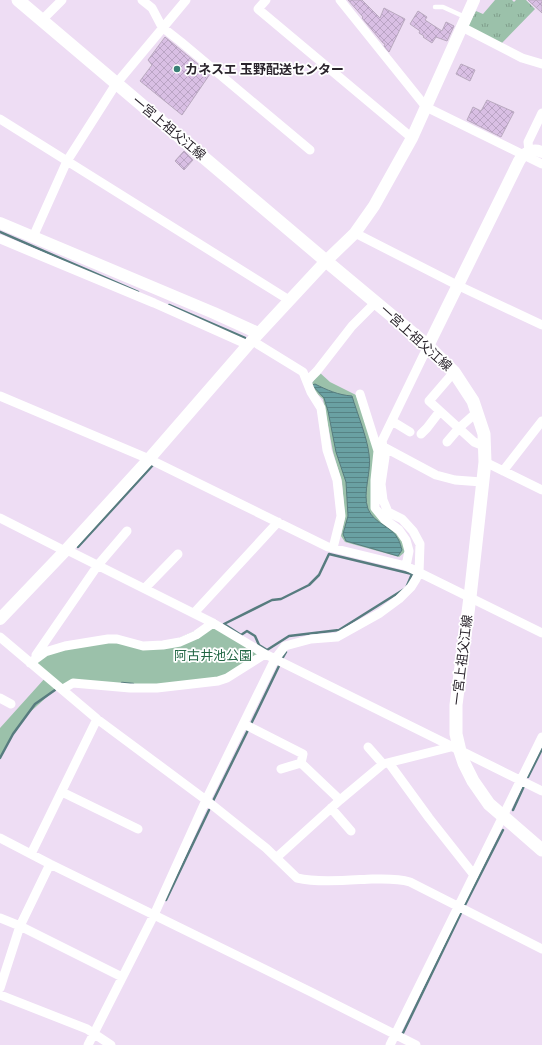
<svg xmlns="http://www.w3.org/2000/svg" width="542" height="1045" viewBox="0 0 542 1045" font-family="'Fira Sans','Noto Sans JP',sans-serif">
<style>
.grass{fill:url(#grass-tufts)}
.green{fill:#9bc1aa}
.water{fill:url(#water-rules);stroke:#577c7f}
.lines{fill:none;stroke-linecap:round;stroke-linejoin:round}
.stream{stroke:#577c7f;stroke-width:2.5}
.building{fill:url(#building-cross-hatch);stroke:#b9a9bf}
.service{stroke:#fff;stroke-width:4.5}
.minor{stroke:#fff;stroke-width:9}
.tertiary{stroke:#fff;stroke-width:12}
.secondary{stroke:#fff;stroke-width:13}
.poi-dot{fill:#397f75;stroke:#fff;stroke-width:1.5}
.labels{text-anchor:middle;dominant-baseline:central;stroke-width:3.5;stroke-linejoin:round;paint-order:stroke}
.poi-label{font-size:13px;font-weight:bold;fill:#2a242c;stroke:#fff;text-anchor:start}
.street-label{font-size:13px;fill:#2a242c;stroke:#fff}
.park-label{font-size:13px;fill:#264;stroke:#fff}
</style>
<defs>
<pattern id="grass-tufts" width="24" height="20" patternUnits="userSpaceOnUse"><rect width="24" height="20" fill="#9bc1aa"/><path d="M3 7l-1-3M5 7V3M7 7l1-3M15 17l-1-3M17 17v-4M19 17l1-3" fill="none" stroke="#7f9d8b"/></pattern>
<pattern id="water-rules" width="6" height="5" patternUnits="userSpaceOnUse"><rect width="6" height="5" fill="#6aa1a3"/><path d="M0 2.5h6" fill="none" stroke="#578385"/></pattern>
<pattern id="building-cross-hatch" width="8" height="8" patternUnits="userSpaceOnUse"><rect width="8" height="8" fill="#d9bfe4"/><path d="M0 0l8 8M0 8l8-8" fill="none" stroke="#baa4c4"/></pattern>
</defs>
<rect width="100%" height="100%" fill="#eeddf4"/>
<path class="grass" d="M495 0H512L514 2 516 0H526L535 9 500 45 468 26 476 11 483 14Z"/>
<path class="green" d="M319 372 330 382 356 395 375 451 371 496 404 542 406 551 399 557 345 542 341 536 345 518 342 482 333 452 323 399 313 390 311 385Z
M213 623 265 654 227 678 157 688 59 686 28 714 13 734 0 758V728L46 677 30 663 45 652 87 642 163 645Z"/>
<path class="water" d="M315 384C327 390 338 395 352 396 357 413 367 437 369 454 372 472 362 492 368 509 374 524 392 526 398 539 400 542 401 547 402 550L398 556 346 541 343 534 348 516 346 482 336 452 328 411 324 398 312 385Z"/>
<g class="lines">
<path class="stream" d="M0 232 138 292
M169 305 245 338
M78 547 153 465
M329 554 412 574 406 588 339 630 289 636 267 650 259 645 255 636 247 631 241 635 224 624 272 600 281 599 309 585 319 575Z
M282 659 286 652
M122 683 133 684
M251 724 279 666
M0 758 13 734 35 704 55 690
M528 777 542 749
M213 801 248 730
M513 810 524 786
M166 900 209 810
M465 905 503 830
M403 1033 461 913"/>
</g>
<path class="building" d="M348 0H362L380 18 384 8 405 19 389 52 384 46 385 44 383 43 362 18 363 17Z
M528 0H542V13Z
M418 11 427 17 425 20 442 31 446 22 454 26 447 41 436 37 432 43 423 37 424 36 419 33 420 31 410 24Z
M165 37 210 74 182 115 140 81 152 65 148 60Z
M461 64 475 70 470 81 456 74Z
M487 100 514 112 501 137 467 120 473 107 481 111Z
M184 151 193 160 184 170 175 161Z"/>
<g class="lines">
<path class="service" d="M435 7H443L465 17"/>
<path class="minor" d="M142 0 152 8 162 27 181 42 310 150
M266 0 258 9 412 138
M340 0 426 107 542 164
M42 20 62 0
M462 27 522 58 542 64
M0 119 289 300
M529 151 528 142 542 113
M355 233 457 285 542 325
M33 237 67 161 116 84 186 0
M0 239 154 303 248 345
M251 340 303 372 311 392 321 408 327 450 337 480 341 516 333 548
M454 372 429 401 474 442 484 446
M307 381 317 371 352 326 376 302
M360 394 378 451 375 480V508L384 519 399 530 406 540 409 551 406 566
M0 396 149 459 328 547 406 566 542 633
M392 421 410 432
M421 434 427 428 440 411
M447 442 459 428 477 412
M380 445 436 475 455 480 482 482
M485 462 542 490
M503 471 542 421
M0 518 65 551H69L213 623 265 654 542 791
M145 588 178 554
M194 613 278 522
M0 637 97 719 206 800 266 848 297 878C319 883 350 880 372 879 385 879 397 878 410 882L542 949
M36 655 98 565 127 531
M30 663 45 652 65 646 108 639H117L143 646 163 645 180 642 196 635 213 623
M63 689 73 683 130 688H157L218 681 227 678 265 654
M0 698 11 704
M244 724 303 754 301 763 340 800
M368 747 383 764
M389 763 429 818 474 875
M281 769 301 763
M62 792 138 829
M331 808 351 831
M0 838 50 864 311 992 416 1045
M31 854 97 719
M276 858 340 800 383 764 451 747
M0 918 20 926 122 977
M0 988 20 926 50 864
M0 995 87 1029 111 1045
M88 1045 154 915 206 800 275 659 285 646 311 639 337 637 380 613 399 599 411 587 416 579 419 573 420 544 413 531 402 519 388 512 383 500 381 484 385 457 382 441 428 346
M390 1045 542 737"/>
<path class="tertiary" d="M0 223 214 313 258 333
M428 346 519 161C524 153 532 148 542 152
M0 619 65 551 149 459 248 345 326 261 355 233 374 206 412 138 474 0"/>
<path class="secondary" d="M18 0 326 261 428 346 454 372 473 401 484 434 485 462 470 597 456 705V734L460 751 464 763 473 781 489 804 542 850"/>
</g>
<circle class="poi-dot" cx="177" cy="69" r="4"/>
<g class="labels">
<g class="poi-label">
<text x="185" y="69">カネスエ 玉野配送センター</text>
</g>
<g class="street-label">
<text transform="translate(169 128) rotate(40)">一宮上祖父江線</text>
<text transform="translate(416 338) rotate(42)">一宮上祖父江線</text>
<text transform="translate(462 660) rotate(-83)">一宮上祖父江線</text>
</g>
<g class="park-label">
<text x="213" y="655">阿古井池公園</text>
</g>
</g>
</svg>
